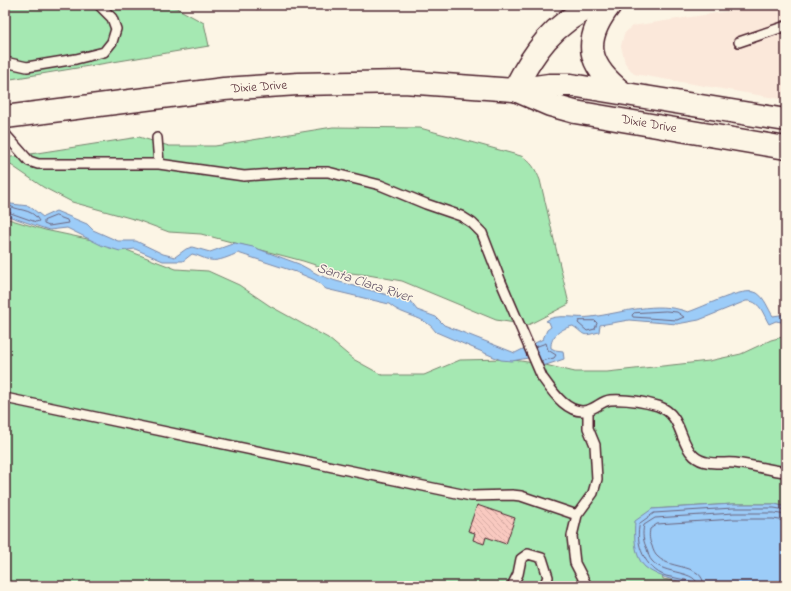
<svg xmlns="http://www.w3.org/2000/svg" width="791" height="591" viewBox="0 0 791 591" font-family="'Indie Flower',sans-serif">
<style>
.built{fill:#fbe8da}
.grass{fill:#a5e8b2;stroke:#78846e}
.water{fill:#9cccf8;stroke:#7b87a6}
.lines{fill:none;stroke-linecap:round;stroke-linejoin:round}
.shore{stroke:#6b647d;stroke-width:1}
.building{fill:url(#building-back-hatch);stroke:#4a1f2b}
.service-casing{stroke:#4a1f2b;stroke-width:12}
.tertiary-casing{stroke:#4a1f2b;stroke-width:25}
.primary-casing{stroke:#4a1f2b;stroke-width:25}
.service{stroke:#fcf5e5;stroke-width:9}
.tertiary{stroke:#fcf5e5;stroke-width:22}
.primary{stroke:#fcf5e5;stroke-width:22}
.labels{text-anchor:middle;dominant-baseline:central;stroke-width:3;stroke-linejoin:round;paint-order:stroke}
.street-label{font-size:13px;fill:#4a1f2b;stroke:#fcf5e5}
.water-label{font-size:14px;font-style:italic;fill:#635368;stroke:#fcf5e5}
</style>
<defs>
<pattern id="building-back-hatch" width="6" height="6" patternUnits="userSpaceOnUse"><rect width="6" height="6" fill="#f9c9c0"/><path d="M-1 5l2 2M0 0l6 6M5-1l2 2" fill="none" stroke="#d7aca5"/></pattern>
</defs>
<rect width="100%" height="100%" fill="#fcf5e5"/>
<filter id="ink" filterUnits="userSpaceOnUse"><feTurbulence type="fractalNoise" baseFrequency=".025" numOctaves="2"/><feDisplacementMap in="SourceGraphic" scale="8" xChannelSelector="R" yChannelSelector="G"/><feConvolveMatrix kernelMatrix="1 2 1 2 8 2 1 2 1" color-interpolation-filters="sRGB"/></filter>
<g filter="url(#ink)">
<path class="built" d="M769 5H786V100L634 74 625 63 621 46 624 34 632 26Z"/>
<path class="grass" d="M5 5H171L204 23 209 46 5 80Z
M333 127 420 128 521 156C531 161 536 170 540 180L569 304 528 325 496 320 402 281 368 275 334 271 303 261 201 234 169 232 137 220 72 202 43 187 5 161V158L139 137 169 146H215Z
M5 218 45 230 111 244 176 269 208 271 239 285 270 306 328 338 353 359 382 375H424L460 360 507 359 541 364 575 372H607L709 361 741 354 771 340 786 336V507L775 504H733L652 509 663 579 702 586H5Z"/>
<path class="water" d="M5 198 11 204 29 206 43 217 56 211 87 224 93 230 118 241H136L163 254 175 257 186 249 192 247 210 252 235 243 253 247 299 264 319 275 336 281 410 301 417 310 436 317 444 325 515 353 543 339 547 330 551 327 549 322 546 321C554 313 579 319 591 317 623 313 656 300 688 312 704 307 743 286 757 293 765 298 768 309 773 316L786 314V323L776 321 769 324C763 314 760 300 746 301L699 320 677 324 629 320 600 325 599 332C581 337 586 335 573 326 563 328 550 335 551 348L555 350 563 351 564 359 543 366 528 358 512 361 501 360 436 332C425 315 403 317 389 304L326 289 315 280 296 272 238 253C230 256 219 262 210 260 204 259 198 255 192 254L183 261H163L135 249 120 251 103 246 67 228 49 230 5 215Z
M733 504H775L786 507V586C748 586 674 591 645 567 634 557 634 535 635 521L652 509Z"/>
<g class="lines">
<path class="shore" d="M5 203C15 212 32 207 39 221L36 222 5 211
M56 216 67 220 68 223 49 226 44 224V221Z
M666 311 677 312 684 317 677 320 633 317 632 315 634 313Z
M595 321 597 323 595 329 587 331 578 323 579 321Z
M535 347 546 343 548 350 556 355 554 358 541 361
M693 586 690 581C682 579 674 578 666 576 645 569 634 543 640 523L654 513 733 508H774L786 510
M698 586C697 570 664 575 652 561 649 558 648 553 647 549 643 541 642 534 644 525L655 518 734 513H774L786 515
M704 586C703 563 671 570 658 557 655 555 653 550 652 546 649 540 649 535 650 529L657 524 734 519H773L786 521"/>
</g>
<path class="building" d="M256 5H271V7L256 9Z
M477 505 515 518 506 544 486 537 484 544 473 540 475 533 468 531Z"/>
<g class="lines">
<g class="service-casing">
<path id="service" d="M739 42 786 26
M5 62 27 67 76 59 104 52 112 42 116 29 112 18 99 5
M5 134 29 161 38 164H159
M157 138 159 164 244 176 301 172H328L380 185 426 204 461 216 472 223 482 233 501 282 542 377C552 391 568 416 588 410 596 408 602 401 610 400 626 399 644 402 658 406 683 415 678 441 694 456 705 466 722 462 735 463 752 465 769 470 786 472
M5 398 471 496 512 495 521 496 577 515
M512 586 518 574 521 559 528 554 542 558 548 577 544 586
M587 586 575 563 572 536 577 515 593 493 597 479 595 445 588 428V410"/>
</g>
<g class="tertiary-casing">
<path id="tertiary" d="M514 90C534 51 553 24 594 5"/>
</g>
<g class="primary-casing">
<path id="primary" d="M610 5C582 41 587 65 623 93
M515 90 550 105 575 112 786 148
M5 117 224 89 298 84 404 82 514 90 549 85H571L786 120"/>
</g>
<use href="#service" class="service"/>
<use href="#tertiary" class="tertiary"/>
<use href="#primary" class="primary"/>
</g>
</g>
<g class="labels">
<g class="street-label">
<text transform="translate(259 87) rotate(-4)">Dixie Drive</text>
<text transform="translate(649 124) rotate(10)">Dixie Drive</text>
</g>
<g class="water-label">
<text transform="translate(364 283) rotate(18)">Santa Clara River</text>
</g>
</g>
<rect width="791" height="591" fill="none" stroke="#fcf5e5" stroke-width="20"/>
<rect x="10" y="10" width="771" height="571" fill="none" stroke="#4a1f2b" stroke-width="1.5" filter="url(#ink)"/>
</svg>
